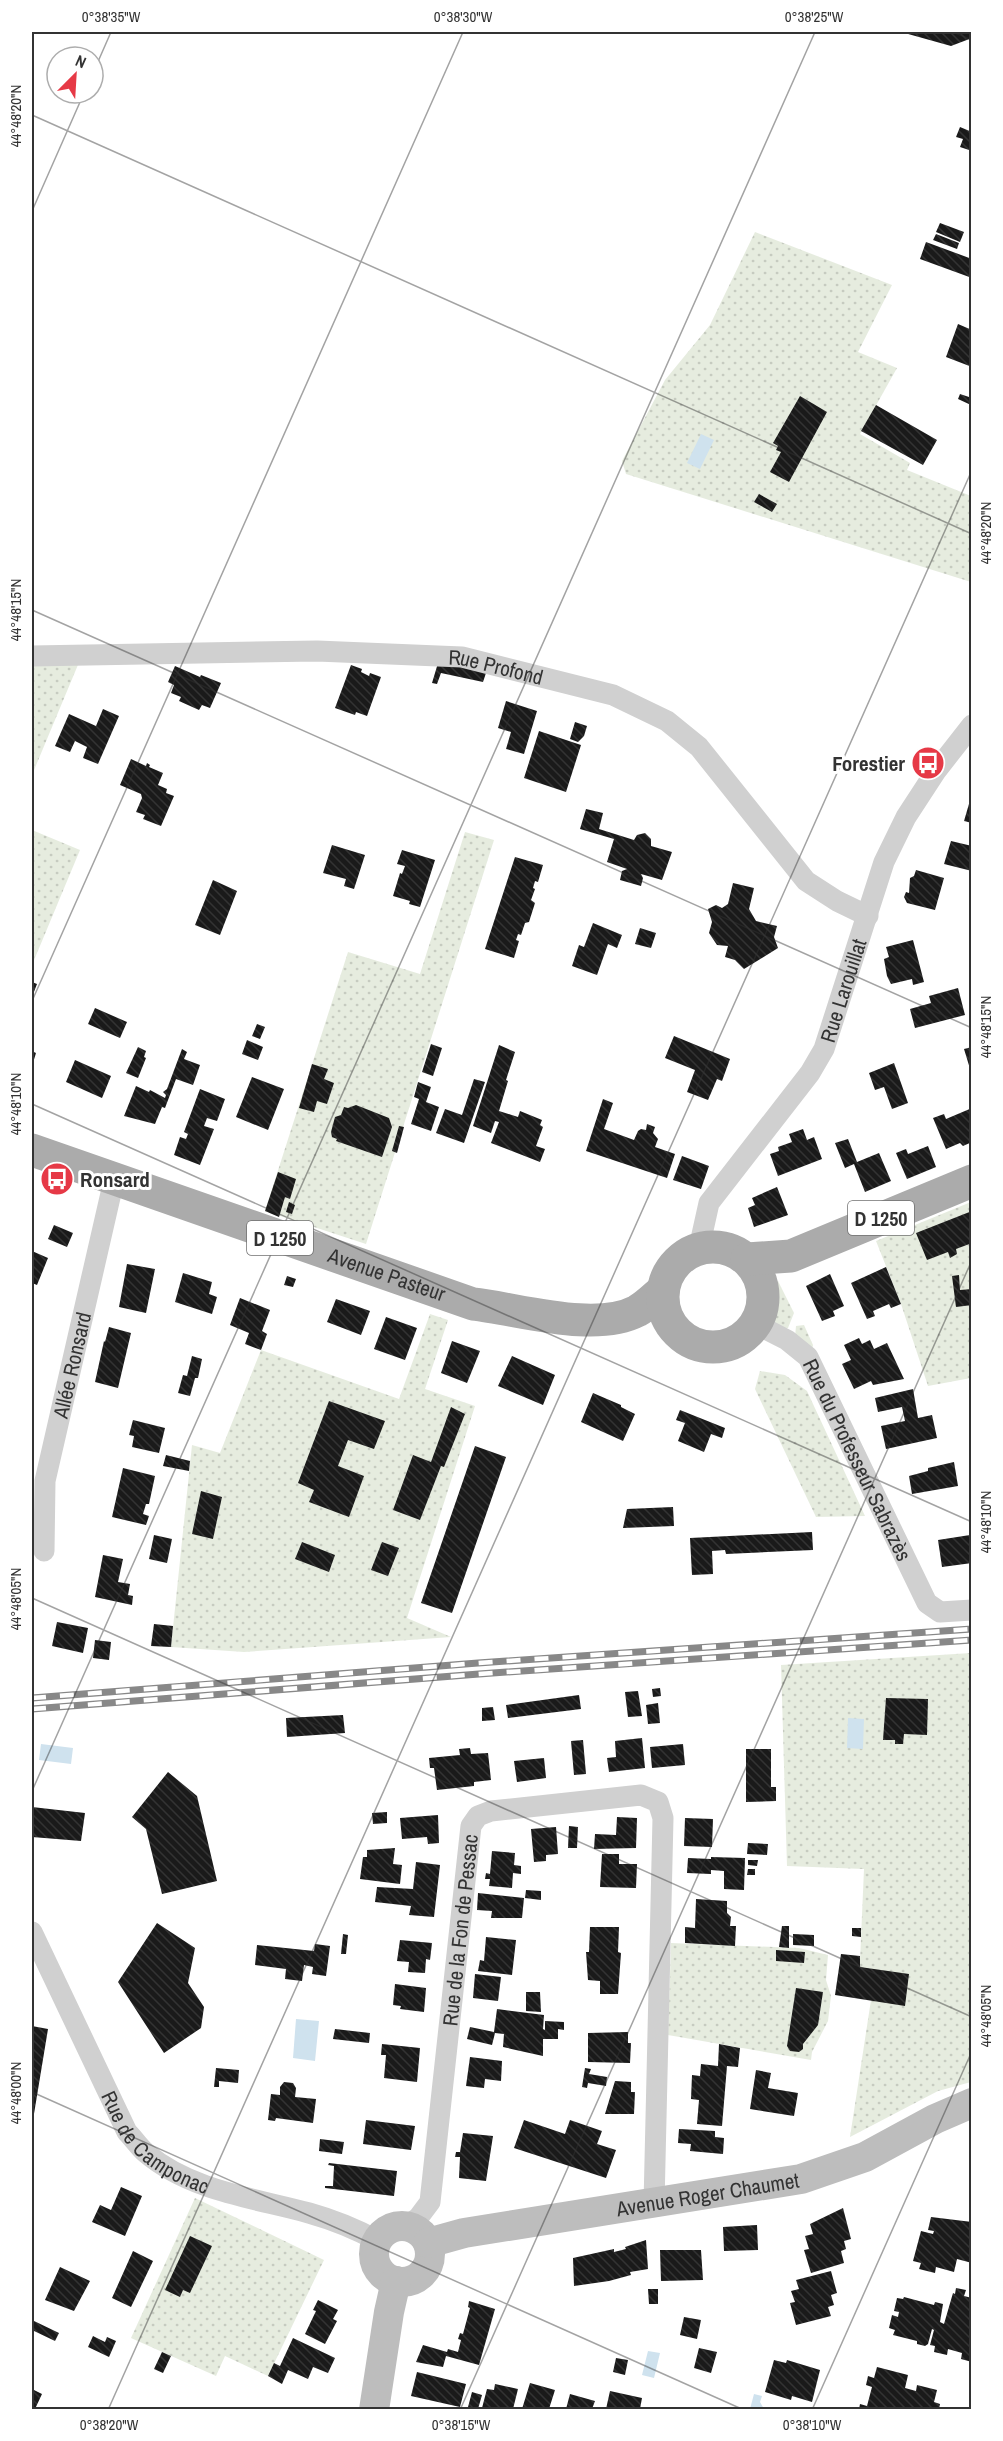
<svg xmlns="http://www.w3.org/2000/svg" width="1003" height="2441" viewBox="0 0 1003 2441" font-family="'Archivo Narrow',sans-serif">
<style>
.grass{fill:url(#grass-dots)}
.water{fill:#cfe2ee}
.building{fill:url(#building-back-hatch)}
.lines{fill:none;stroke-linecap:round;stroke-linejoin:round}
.street{stroke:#d0d0d0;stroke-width:21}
.secondary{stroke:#bdbdbd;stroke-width:30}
.primary{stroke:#ababab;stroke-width:33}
.rail-casing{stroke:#888;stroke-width:7}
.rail{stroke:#fff;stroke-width:4.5;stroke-dasharray:14;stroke-linecap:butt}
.ticks{fill:none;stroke:#333;stroke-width:1.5;stroke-opacity:0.45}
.labels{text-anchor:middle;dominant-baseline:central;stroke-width:6;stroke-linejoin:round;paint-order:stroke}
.shield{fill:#fff;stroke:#707070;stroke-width:1.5}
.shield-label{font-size:20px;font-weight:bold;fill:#333}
.street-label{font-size:21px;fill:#333;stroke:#fff}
.poi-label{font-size:21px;font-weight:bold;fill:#333;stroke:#fff;text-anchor:end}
.neatline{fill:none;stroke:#333;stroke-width:2}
.ticks-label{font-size:15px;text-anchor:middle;fill:#333}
</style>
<defs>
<pattern id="grass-dots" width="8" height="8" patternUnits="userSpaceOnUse" patternTransform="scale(1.5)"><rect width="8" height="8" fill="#e6ecdf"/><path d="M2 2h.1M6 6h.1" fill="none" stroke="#c6cbc0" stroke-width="1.8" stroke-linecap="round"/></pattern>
<pattern id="building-back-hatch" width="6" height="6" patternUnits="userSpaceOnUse" patternTransform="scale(1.5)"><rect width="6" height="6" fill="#1a1a1a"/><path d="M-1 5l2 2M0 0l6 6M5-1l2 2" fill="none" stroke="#333"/></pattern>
</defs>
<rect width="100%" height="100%" fill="#fff"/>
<path class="grass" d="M755 232 892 285 858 352 897 368 860 434 910 463 907 470 971 496V582L626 474 622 461 665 380 710 325Z
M32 660H80L32 775Z
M32 830 80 850 32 965Z
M465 832 494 840 366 1244 265 1211 348 952 420 974Z
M971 1202V1378L928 1386 901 1304 876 1241Z
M778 1281 794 1313 788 1328 781 1329 770 1317 773 1290Z
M430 1314 448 1320 425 1389 475 1406 407 1618 451 1637 244 1652 171 1647 192 1445 220 1453 261 1350 399 1399Z
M804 1325 813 1345 812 1351 795 1337 796 1326Z
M760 1371 785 1375 807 1391 865 1516 816 1517 755 1389Z
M971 1653V2082L938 2091 850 2137 873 1987 859 1984 864 1869 787 1866 781 1665Z
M671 1943 799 1948 828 1955 826 1980 831 1996 828 2021 812 2052 811 2060 668 2035Z
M195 2198 324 2260 268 2376 225 2356 216 2376 131 2338Z"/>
<path class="water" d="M701 434 714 440 700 469 687 463Z
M848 1718 864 1719 863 1749 847 1748Z
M41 1744 73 1748 71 1764 39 1760Z
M296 2019 319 2021 315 2061 293 2058Z
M648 2351 660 2353 654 2378 642 2375Z
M754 2394 762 2396 760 2402 764 2409H750Z"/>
<path class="building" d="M901 32H972V38L951 46Z
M960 127 972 132V151L960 147 963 139 956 137Z
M940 223 964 232 960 242 936 232Z
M936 234 959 243 957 249 933 240Z
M926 242 972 259V278L920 259Z
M958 324 972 330V367L946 357Z
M960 394 972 398 971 405 958 399Z
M800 396 827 412 789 482 770 472 781 452 776 450 778 446 773 443Z
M876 405 937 440 923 465 861 431Z
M759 494 777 504 772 512 754 502Z
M438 663 487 670 483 682 441 673 437 684 432 683Z
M351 665 362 669 361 672 369 676 370 673 381 677 367 716 356 712 355 715 335 708Z
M175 666 200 677 201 675 221 683 210 708 202 705 199 710 179 701 181 697 171 693 174 685 168 682Z
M506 701 537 711 524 754 506 749 511 732 498 728Z
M103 709 119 716 98 764 83 758 87 747 75 741 70 752 55 746 69 714 96 726Z
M575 722 587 726 584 736 578 742 570 739Z
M539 731 581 745 566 792 524 778Z
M131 759 146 766 147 763 150 765 149 767 163 773 158 785 167 789 166 793 174 796 161 826 143 819 145 815 136 812 142 798 141 794 120 785Z
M971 797H972V823L964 821Z
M586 809 603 813 599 829 634 840 637 835 645 833 651 839V846L672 852 662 880 641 874 643 878 641 886 620 880 622 871 627 869 607 862 614 839 580 829Z
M951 841 972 846V871L944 864Z
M332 845 365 855 354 889 344 886 346 879 323 873Z
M402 850 435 860 420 907 409 904 410 901 393 896 400 873 402 874 405 866 397 864Z
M515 857 543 865 538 882 535 881 533 888 535 889 531 900 535 903 529 922 525 923 521 935 518 934 516 940 519 941 514 958 485 949Z
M916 870 944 878 935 910 907 903 904 897 906 892 909 893 910 878 914 876Z
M213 880 237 891 220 935 195 925Z
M733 883 754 888 749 909 756 921 777 926 774 937 778 948 744 969 735 960 725 957 728 946 717 945 709 933 712 922 708 909 716 905 722 908 728 904Z
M593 923 622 935 617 948 608 944 597 975 572 966 579 945 584 947Z
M640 928 656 933 651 948 635 944Z
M913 940 924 982 913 985 912 979 891 984 887 976 884 959 889 957 886 947Z
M32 982 37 984 32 997Z
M958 988 965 1015 915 1028 910 1009 931 1003 929 996Z
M95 1008 127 1022 120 1038 88 1024Z
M257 1024 265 1027 260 1039 252 1036Z
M674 1036 730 1059 722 1081 717 1079 708 1100 687 1092 695 1070 665 1058Z
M247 1040 263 1047 258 1060 242 1054Z
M431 1044 442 1048 433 1076 422 1072Z
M499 1045 515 1052 506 1080 508 1081 499 1111 518 1117 520 1111 542 1120 540 1125 543 1127 536 1146 545 1149 540 1162 491 1143 499 1122 495 1121 491 1133 473 1126Z
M138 1047 146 1051 144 1057 146 1058 138 1078 126 1073Z
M972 1047V1072H971L964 1049Z
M182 1049 187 1052 184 1059 200 1065 193 1085 176 1079 165 1108 162 1107 155 1124 124 1116 136 1086 149 1092 150 1090 165 1098 166 1095 163 1092 167 1089Z
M32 1051 36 1053 32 1066Z
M75 1060 111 1076 102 1098 66 1082Z
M894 1063 908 1103 892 1109 884 1087 875 1090 869 1073Z
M312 1064 328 1069 324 1079 334 1083 327 1104 317 1101 314 1112 299 1108Z
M252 1077 284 1089 268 1130 236 1117Z
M474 1079 485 1082 464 1143 436 1133 445 1109 462 1115Z
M418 1082 431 1087 426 1102 439 1107 431 1131 411 1124 419 1099 414 1097Z
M200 1089 225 1099 217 1121 207 1118 204 1126 214 1129 200 1165 174 1155 180 1137 186 1139 188 1134 184 1132Z
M603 1099 613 1103 604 1129 634 1140 638 1131 641 1129 646 1130 647 1124 655 1127 653 1133 658 1139 655 1147 675 1154 667 1178 586 1151Z
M356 1105 389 1118 392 1127 382 1157 336 1141 337 1139 332 1137 331 1132 335 1117 341 1115 344 1107 348 1108Z
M972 1108V1142L963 1146 960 1143 946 1149 933 1118 944 1114 946 1119Z
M399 1126 404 1127 397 1153 392 1151Z
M803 1129 807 1140 814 1137 822 1159 778 1176 770 1154 779 1151 778 1147 792 1142 789 1134Z
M848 1139 857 1162 879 1153 891 1181 865 1192 854 1164 845 1168 835 1143Z
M928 1146 936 1167 907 1179 896 1153 906 1149 908 1154Z
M682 1156 709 1166 701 1189 673 1180Z
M278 1172 296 1179 290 1199 285 1197 279 1217 265 1211Z
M777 1187 788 1215 754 1227 748 1208 755 1205 752 1198Z
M289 1202 295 1205 292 1214 286 1212Z
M972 1211V1243L956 1249 957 1254 950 1258 948 1252 927 1260 916 1233Z
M54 1225 73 1233 67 1247 48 1239Z
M32 1251 48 1258 37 1285 32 1283Z
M127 1264 155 1269 146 1313 119 1307Z
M886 1267 901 1304 891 1308 889 1304 873 1311 875 1316 867 1319 851 1283Z
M183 1273 212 1282 209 1294 217 1297 212 1314 175 1302Z
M830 1274 844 1306 833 1311 835 1316 822 1321 806 1286Z
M959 1275 960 1290 972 1289V1305L956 1307 952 1276Z
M287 1276 296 1279 293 1287 284 1285Z
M240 1298 270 1310 262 1331 267 1334 261 1350 245 1344 249 1333 230 1325Z
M336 1299 370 1311 361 1335 327 1322Z
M386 1317 417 1328 405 1360 374 1349Z
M109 1327 131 1333 118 1388 95 1382 104 1341 105 1342Z
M859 1338 862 1344 870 1340 874 1349 887 1343 904 1379 873 1385 871 1381 854 1389 842 1364 851 1360 844 1345Z
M452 1341 480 1351 467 1383 441 1373Z
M192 1356 202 1359 198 1378H195L190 1396 178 1393 183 1375 187 1376Z
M512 1356 555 1375 543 1405 498 1386Z
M913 1389 918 1418 932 1415 937 1438 886 1449 881 1426 905 1421 902 1407 878 1412 875 1398Z
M593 1393 621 1405V1407L635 1414 623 1441 581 1422Z
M329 1401 385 1421 374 1449 348 1440 338 1466 364 1476 349 1517 309 1502 314 1490 298 1483Z
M451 1407 465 1414 444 1467 441 1466 420 1520 393 1510 413 1455 431 1462Z
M680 1410 725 1428 722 1438 711 1434 704 1452 678 1441 685 1423 676 1420Z
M133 1420 165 1428 159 1453 132 1447 134 1436 129 1435Z
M475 1446 506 1457 452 1613 421 1603Z
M166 1455 190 1461 189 1471 163 1466Z
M954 1462 958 1486 912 1494 909 1476 928 1471V1468Z
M123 1468 155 1476 149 1504H146L143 1514 149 1516 146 1525 112 1517Z
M201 1491 222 1497 213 1539 192 1534Z
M673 1507 674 1526 623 1528 627 1509Z
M812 1532 813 1550 726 1554 725 1550 712 1551 713 1574 692 1575 690 1538Z
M154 1535 172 1539 167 1563 149 1559Z
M970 1535 972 1563 942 1567 938 1540Z
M302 1542 335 1555 329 1572 295 1559Z
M382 1542 399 1548 388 1576 371 1570Z
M103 1555 123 1559 118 1582 130 1584 128 1595 133 1596 132 1605 95 1597Z
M57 1622 88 1628 83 1653 52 1646Z
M154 1624 173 1626 171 1647 151 1646Z
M95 1640 111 1642 109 1660 93 1658Z
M660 1688 661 1696 653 1697 652 1689Z
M638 1691 642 1716 628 1717 625 1692Z
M579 1695 581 1709 508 1718 506 1705Z
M886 1698 928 1699 927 1735 904 1734 903 1744H895V1740H883Z
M658 1703 660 1723 648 1724 646 1705Z
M493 1707 495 1720 482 1721V1708Z
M343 1715 345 1733 287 1737 286 1718Z
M642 1738 645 1768 609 1772 607 1758 616 1757 615 1741Z
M583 1740 586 1774 574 1775 571 1741Z
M683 1744 685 1765 652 1768 650 1747Z
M470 1748 471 1754 488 1753 491 1780 474 1782V1786L437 1790 434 1768H430L429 1758 460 1755 459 1749Z
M746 1749H771V1787H776V1801L746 1802Z
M544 1758 546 1778 517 1782 514 1761Z
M168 1772 197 1796 217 1881 162 1894 146 1829 132 1817Z
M32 1807 85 1813 81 1841 32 1837Z
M387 1812V1823L373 1824 372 1813Z
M438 1815 439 1843 428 1844 427 1837 402 1839 400 1818Z
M617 1817 637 1818 636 1848 594 1849 595 1834 616 1835Z
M685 1818 713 1819 712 1847 684 1846Z
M569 1826 578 1827 577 1848H568Z
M556 1827 558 1854 546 1855V1861L534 1862 531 1829Z
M748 1843 768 1844 767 1855 747 1854Z
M395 1848 393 1864 402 1865 400 1884 360 1879 363 1857H367V1850Z
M492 1851 515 1853 514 1865 521 1866V1874L513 1873 512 1888 489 1886 490 1879H485L486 1873 490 1874Z
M602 1854H619V1864H637L636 1888 600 1887Z
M711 1857 745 1858 744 1890 724 1889V1871L711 1870V1874L687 1873 688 1858 711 1859Z
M748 1860H758L757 1866 748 1865Z
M416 1862 440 1865 434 1917 409 1915 411 1906 375 1902 377 1887 413 1889Z
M748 1869H755V1875H747Z
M526 1890 541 1891V1900L525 1898Z
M478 1893 524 1898 522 1918H491L492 1911 477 1910Z
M696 1899 727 1901V1913L731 1917 730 1926H736L735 1946 685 1943V1927L695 1928Z
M157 1923 195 1948 188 1983 204 2007 201 2028 164 2053 118 1982Z
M782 1926H789V1948L779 1947Z
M590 1927H619L618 1952 621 1953 618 1994H600V1981L588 1980 586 1952H589Z
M852 1928H861V1937L852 1936Z
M343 1934 348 1935 346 1954H341Z
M793 1934 814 1935V1946L793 1945Z
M486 1937 516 1940 512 1975 478 1971 480 1960 484 1961Z
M400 1940 432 1943 430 1960 426 1959 425 1973 408 1972 409 1962 397 1961Z
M315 1944 330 1946 326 1976 312 1974 313 1967 304 1965 302 1981 285 1979 286 1969 255 1965 257 1945 314 1951Z
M776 1950 805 1952 804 1963 776 1961Z
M841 1954 860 1956V1967L909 1974 905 2006 835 1995Z
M475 1974 501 1977 498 2001 473 1998Z
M395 1984 426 1988 424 2012 400 2009 401 2006 393 2005Z
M796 1988 823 1992 818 2025 803 2044V2049L799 2052 790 2051 787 2046Z
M526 1992H540L541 2012 526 2011Z
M497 2009 544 2015 543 2029 545 2030V2021L564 2022V2030L558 2029V2039H543V2056L503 2047 504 2034 495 2033 492 2045 467 2039 470 2027 494 2032Z
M32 2026 48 2029 33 2120H32Z
M335 2029 370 2033 369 2043 333 2039Z
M628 2032V2043H631L630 2063 588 2062V2033Z
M382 2044 420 2048 417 2082 384 2078 386 2055H381Z
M719 2044 740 2048 738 2067 727 2066 722 2126 697 2124 699 2100 691 2099 692 2075 700 2076 701 2064 718 2066Z
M470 2057 502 2061 501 2081 485 2079 484 2088 466 2086Z
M216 2068 239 2070 238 2083 219 2081V2087H214Z
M585 2068 591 2069 589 2074 607 2077 606 2086 588 2083 587 2088 582 2087Z
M756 2070 771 2073 768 2088 798 2093 794 2116 750 2109Z
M615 2081 631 2082V2092H635L634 2114H605Z
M284 2082 293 2083 296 2088 295 2097 316 2099 313 2123 276 2118 275 2121 268 2120 271 2094 280 2095V2087Z
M366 2120 415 2126 411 2150 363 2144Z
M524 2120 565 2134 570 2120 602 2131 597 2144 616 2150 606 2178 514 2148Z
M679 2129 715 2131V2137L724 2138 723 2154 690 2151 691 2144 678 2143Z
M463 2133 493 2136 486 2181 459 2178 460 2157H455L456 2152H460Z
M320 2139 344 2142 342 2154 319 2151Z
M329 2163 397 2171 394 2196 325 2188V2186H333L334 2166 328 2165Z
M121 2187 142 2196 125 2236 92 2222 100 2205 111 2210Z
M843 2208 851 2239 844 2241 846 2249 841 2251 844 2263 811 2273 804 2250 809 2249 805 2236 813 2234 810 2224Z
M931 2217 972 2222V2263L957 2259 954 2272 936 2267 935 2273 919 2269 921 2263 913 2261 921 2231 933 2234 934 2231 928 2230Z
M757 2225 758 2250 724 2251 723 2227Z
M190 2236 212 2246 190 2293 183 2290 180 2297 165 2290Z
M646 2240 648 2269 630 2272 631 2275 609 2281 574 2286 573 2258 614 2249V2252L626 2249 625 2247Z
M660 2250H701L703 2280 661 2281Z
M133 2251 153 2261 131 2307 112 2298Z
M60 2267 90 2281 74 2311 45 2300Z
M831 2271 837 2293 831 2295 834 2305 828 2307 831 2316 796 2325 790 2303 795 2302 791 2291 799 2289 796 2280Z
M956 2288 966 2290 964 2296 972 2298V2362L961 2359 962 2353 948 2349 947 2355 934 2352 935 2346 930 2345 934 2330 932 2329 928 2344 925 2346 917 2344V2341L893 2335 895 2330 889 2328 892 2315 898 2317 899 2312 894 2311 897 2298 903 2299 904 2297 934 2305 935 2302 943 2304 940 2322 944 2324 953 2293 955 2294Z
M648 2289H658V2304H649Z
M318 2300 338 2310 333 2319 337 2321 325 2344 305 2334 316 2311 313 2310Z
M469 2301 495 2309 479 2365 446 2356 443 2367 416 2362 423 2345 447 2352 448 2349 458 2352 461 2340 458 2339 460 2333 463 2334 470 2308 468 2307Z
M684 2317 701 2320 697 2339 680 2335Z
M32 2320 59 2333 55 2341 32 2330Z
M93 2336 105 2342 107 2337 116 2341 109 2357 88 2347Z
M293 2338 335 2358 328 2373 313 2367 308 2379 288 2370 282 2384 268 2376 274 2363 280 2366Z
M699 2348 717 2352 711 2373 694 2368Z
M162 2352 171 2356 163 2373 154 2369Z
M616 2358 628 2360 625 2375 613 2372Z
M774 2360 786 2363 787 2360 820 2370 812 2402 792 2396 791 2400 765 2392Z
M877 2367 908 2375 905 2388 916 2391 917 2385 937 2390 934 2402 940 2404 939 2409H859L860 2404 867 2406 872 2387 866 2385 868 2376 874 2378Z
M417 2372 466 2384 460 2407 411 2396Z
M530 2383 555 2390 549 2409H522Z
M495 2384 518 2389 513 2409 482 2408 487 2389 494 2390Z
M32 2389 42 2394 35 2409H32Z
M610 2391 642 2398 640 2409H606Z
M472 2392 482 2395 478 2409 468 2407Z
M570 2394 595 2401 592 2409H566Z"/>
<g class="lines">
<g class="street">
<path id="s1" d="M32 656 317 651 462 657 613 695 667 721 699 747 806 881 837 901 868 916"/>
<path id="s2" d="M699 1248 709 1203 810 1073 824 1049 884 862 906 817 936 771 972 725"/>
<path id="s3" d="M756 1324 787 1340 808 1357 927 1603 940 1612 972 1610"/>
<path id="s4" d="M44 1551 45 1481 114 1180"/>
<path id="s5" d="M32 1932 127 2132C134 2139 139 2147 146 2153 191 2191 254 2198 309 2213 334 2220 356 2229 378 2241"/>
<path id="s6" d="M406 2226 418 2218 430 2202 471 1826 478 1816 491 1811 641 1795 658 1802 663 1818 654 2204"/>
</g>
<g class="secondary">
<circle cx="402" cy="2254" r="28"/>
<path id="s7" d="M428 2243 464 2233 801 2179 865 2157 935 2119 972 2103"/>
<path d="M374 2410 389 2312 396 2281"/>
</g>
<g class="primary">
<path id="s8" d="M32 1150 473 1304C519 1309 595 1333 637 1311 646 1306 654 1298 662 1291"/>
<circle cx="713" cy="1297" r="50"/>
<path d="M747 1259 791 1256 972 1181"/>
</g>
<g class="rail-casing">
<path id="rail" d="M32 1698 478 1663 972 1629
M32 1709 479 1674 972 1640"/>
</g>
<use href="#rail" class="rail"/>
</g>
<path class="ticks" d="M953 32 972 40M93 73 111 32M32 115 972 534M32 211 84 93M32 610 972 1028M32 1001 463 32M32 1104 972 1522M32 1598 972 2017M32 1791 815 32M32 2092 744 2410M108 2410 972 470M460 2410 972 1260M812 2410 972 2051"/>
<defs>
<g id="bus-disc" transform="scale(1.725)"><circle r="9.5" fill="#e63946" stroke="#fff"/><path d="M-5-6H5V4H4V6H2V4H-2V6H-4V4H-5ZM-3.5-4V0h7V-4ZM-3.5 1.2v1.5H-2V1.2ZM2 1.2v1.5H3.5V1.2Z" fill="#fff"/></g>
</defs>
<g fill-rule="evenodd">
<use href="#bus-disc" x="928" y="763"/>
<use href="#bus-disc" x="57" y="1179"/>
</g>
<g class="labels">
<g class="shield">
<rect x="848" y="1201" width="66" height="34" rx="4.5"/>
<rect x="247" y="1221" width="66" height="34" rx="4.5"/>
</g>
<g class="shield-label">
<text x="881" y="1218">D 1250</text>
<text x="280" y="1238">D 1250</text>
</g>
<g class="street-label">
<text stroke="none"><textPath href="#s1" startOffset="465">Rue Profond</textPath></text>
<text stroke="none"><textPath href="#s2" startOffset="300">Rue Larouillat</textPath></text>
<text stroke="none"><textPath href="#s8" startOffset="376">Avenue Pasteur</textPath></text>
<text stroke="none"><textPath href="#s4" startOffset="189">Allée Ronsard</textPath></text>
<text stroke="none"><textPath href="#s3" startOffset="176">Rue du Professeur Sabrazès</textPath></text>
<text stroke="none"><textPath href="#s6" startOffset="308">Rue de la Fon de Pessac</textPath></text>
<text stroke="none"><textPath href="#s5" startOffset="249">Rue de Camponac</textPath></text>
<text stroke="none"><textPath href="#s7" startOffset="284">Avenue Roger Chaumet</textPath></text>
</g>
<g class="poi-label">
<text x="905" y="763">Forestier</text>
<text x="80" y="1179" text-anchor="start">Ronsard</text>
</g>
</g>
<rect width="1003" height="2441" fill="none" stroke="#ffffff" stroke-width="66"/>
<g transform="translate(75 75) rotate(24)"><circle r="28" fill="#ffffff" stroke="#adadad" stroke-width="1.5"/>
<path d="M0-4.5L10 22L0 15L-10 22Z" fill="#e63946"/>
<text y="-9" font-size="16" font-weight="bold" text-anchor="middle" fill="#333333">N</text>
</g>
<rect x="33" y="33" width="937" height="2375" class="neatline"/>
<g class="ticks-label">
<text x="111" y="22">0°38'35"W</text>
<text x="463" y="22">0°38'30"W</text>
<text x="814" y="22">0°38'25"W</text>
<text transform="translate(16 116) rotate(-90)" y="5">44°48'20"N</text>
<text transform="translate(986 533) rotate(-90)" y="5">44°48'20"N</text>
<text transform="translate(16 610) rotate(-90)" y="5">44°48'15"N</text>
<text transform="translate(986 1027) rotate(-90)" y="5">44°48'15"N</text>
<text transform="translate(16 1104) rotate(-90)" y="5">44°48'10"N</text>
<text transform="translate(986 1522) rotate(-90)" y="5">44°48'10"N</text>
<text transform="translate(16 1599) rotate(-90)" y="5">44°48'05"N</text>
<text transform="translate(986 2016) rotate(-90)" y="5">44°48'05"N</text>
<text transform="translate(16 2093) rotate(-90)" y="5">44°48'00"N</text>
<text x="109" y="2430">0°38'20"W</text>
<text x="461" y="2430">0°38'15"W</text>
<text x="812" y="2430">0°38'10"W</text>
</g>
</svg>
